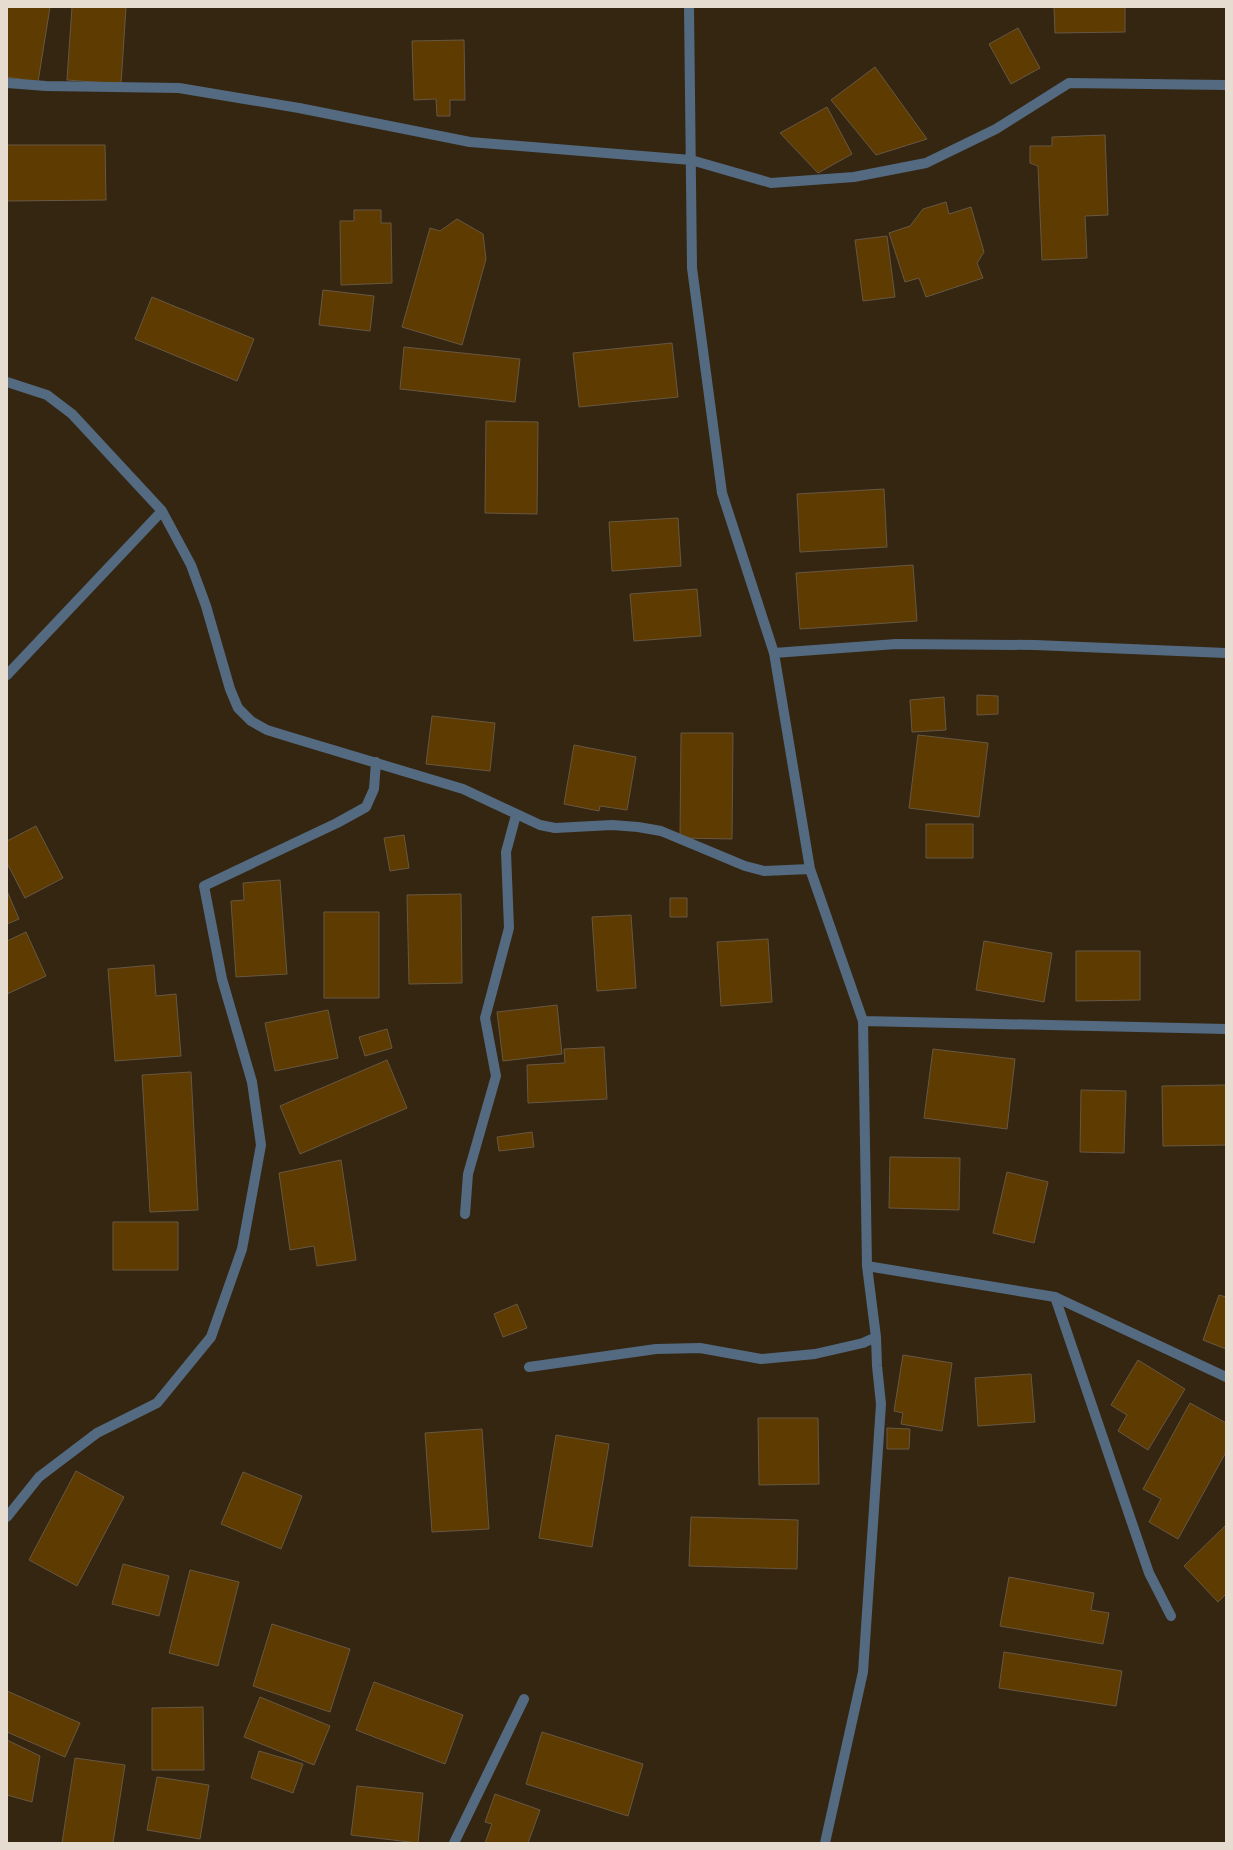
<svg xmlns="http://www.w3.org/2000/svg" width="1233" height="1850" viewBox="0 0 1233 1850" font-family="'DejaVu Sans',sans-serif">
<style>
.building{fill:#5d3b01;stroke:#685742}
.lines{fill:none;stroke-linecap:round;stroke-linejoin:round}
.lane{stroke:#536a81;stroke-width:10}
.street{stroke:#536a81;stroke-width:10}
</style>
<rect width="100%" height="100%" fill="#352612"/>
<path class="building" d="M7 7H50L38 82 7 77Z
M72 7H126L121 84 67 80Z
M1054 7H1125V32L1055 33Z
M1018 28 1040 68 1011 84 989 44Z
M464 40 465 100H450V116H437L436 99 414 100 412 41Z
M875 67 927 139 876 155 831 100Z
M827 107 852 154 818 173 780 133Z
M1105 135 1108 215 1085 216 1087 258 1042 260 1038 166 1030 163V146H1052V137Z
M7 145H105L106 200 7 201Z
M946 202 949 214 971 207 984 252 977 263 983 278 926 297 919 278 905 282 889 233 910 226 923 209Z
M354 210H381V223H391L392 283 341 285 340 221H354Z
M457 219 483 234 486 259 462 345 402 327 430 228 440 231Z
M887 236 895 297 863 301 855 240Z
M323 290 374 296 370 331 319 325Z
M152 297 254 339 237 381 135 339Z
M672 343 678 397 579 407 573 353Z
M404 347 520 359 515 402 400 389Z
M486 421 538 422 537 514 485 513Z
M884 489 887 547 800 552 797 494Z
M678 518 681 566 612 571 609 522Z
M913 565 917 621 800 629 796 573Z
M697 589 701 636 634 641 630 594Z
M977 695 998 696V714L977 715Z
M944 697 946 730 912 732 910 700Z
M432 716 495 723 490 771 426 764Z
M681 733H733L732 839 680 838Z
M918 735 988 743 979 817 909 808Z
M574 745 636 757 627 810 600 806 599 811 564 804Z
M926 824H973V858H926Z
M36 826 63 878 25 898 7 863V841Z
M404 835 409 868 390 871 384 838Z
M280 880 287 974 236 977 231 901 244 900 243 883Z
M7 891 19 919 7 924Z
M461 894 462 983 409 984 407 895Z
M670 898H687V917H670Z
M324 912H379V998H324Z
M631 915 636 988 597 991 592 917Z
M26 932 46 976 7 994V941Z
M768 939 772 1002 721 1006 717 942Z
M984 941 1052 953 1044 1002 976 990Z
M1076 951H1140V1000L1076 1001Z
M154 965 156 996 176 994 181 1056 115 1061 108 969Z
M557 1005 562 1054 503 1061 497 1012Z
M328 1010 338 1058 275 1071 265 1023Z
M387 1029 392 1048 365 1056 359 1037Z
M604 1047 607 1099 528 1103 527 1065 565 1063 564 1049Z
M933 1049 1015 1059 1007 1129 924 1118Z
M387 1060 407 1108 300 1154 280 1106Z
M191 1072 198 1210 150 1212 142 1075Z
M1226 1085V1145L1163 1146 1162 1086Z
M1081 1090 1126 1091 1124 1153 1080 1152Z
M532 1132 534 1147 499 1151 497 1137Z
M890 1157 960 1158 959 1210 889 1208Z
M341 1160 356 1260 317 1266 314 1246 290 1250 279 1173Z
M1007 1172 1048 1182 1034 1243 993 1233Z
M113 1222H178V1270H113Z
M1219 1295 1226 1297V1349L1203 1340Z
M517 1304 527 1328 503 1337 494 1314Z
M903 1355 952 1363 942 1431 901 1424 903 1413 894 1411Z
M1138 1360 1185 1389 1148 1450 1118 1431 1127 1415 1111 1405Z
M1031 1374 1035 1422 978 1426 975 1378Z
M1190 1403 1226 1423V1452L1178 1539 1149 1522 1161 1499 1143 1489Z
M758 1418H818L819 1484 759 1485Z
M887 1428 910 1429 909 1449H887Z
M482 1429 489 1529 432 1532 425 1433Z
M556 1435 609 1444 592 1547 539 1538Z
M76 1471 124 1497 77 1586 29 1560Z
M243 1472 302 1496 281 1549 221 1524Z
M691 1517 798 1520 797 1569 689 1566Z
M1226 1525V1594L1218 1602 1184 1566Z
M123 1564 169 1576 159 1616 112 1604Z
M190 1570 239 1582 218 1666 169 1653Z
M1009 1577 1094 1593 1091 1610 1109 1613 1103 1644 1000 1626Z
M272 1624 350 1649 330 1712 253 1686Z
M1004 1652 1122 1671 1116 1706 999 1688Z
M374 1682 463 1715 445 1764 356 1730Z
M7 1691 80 1723 65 1757 7 1732Z
M260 1697 330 1726 314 1765 244 1737Z
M203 1707 204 1770H152V1708Z
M542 1732 643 1764 628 1816 526 1784Z
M7 1740 40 1756 32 1802 7 1795Z
M259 1751 303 1764 293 1793 251 1778Z
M75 1758 125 1765 113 1843H62Z
M157 1777 209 1785 200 1839 147 1830Z
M357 1786 423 1793 418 1843 351 1835Z
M495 1794 540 1810 528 1843H485L492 1824 485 1822Z"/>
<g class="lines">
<path class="lane" d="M1055 1297 1149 1573 1171 1616
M454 1843 524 1699"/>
<path class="street" d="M689 7 692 268 722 493 774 653 810 869 863 1021 867 1266 876 1337 877 1366 881 1404 863 1672 825 1843
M7 83 46 86 179 88 299 108 470 142 691 160 771 183 854 177 926 163 996 129 1069 83 1226 85
M7 382 47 395 72 414 162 511 191 565 206 606 230 689 238 708 251 721 267 730 293 738 463 789 540 825 555 828 612 825 638 827 661 831 745 866 764 871 810 869
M774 653 896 644 1035 645 1226 653
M7 675 162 511
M863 1021 1226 1029
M465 1214 468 1174 496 1076 485 1018 509 928 506 852 516 815
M867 1266 1055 1297 1226 1377
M529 1367 656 1349 700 1348 761 1359 815 1354 863 1343 876 1337
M7 1517 39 1477 97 1433 157 1403 211 1337 242 1249 261 1145 252 1082 222 979 204 886 337 823 366 807 374 789 376 762"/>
</g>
<rect width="1233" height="1850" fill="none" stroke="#e6dcd0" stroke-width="16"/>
</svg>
